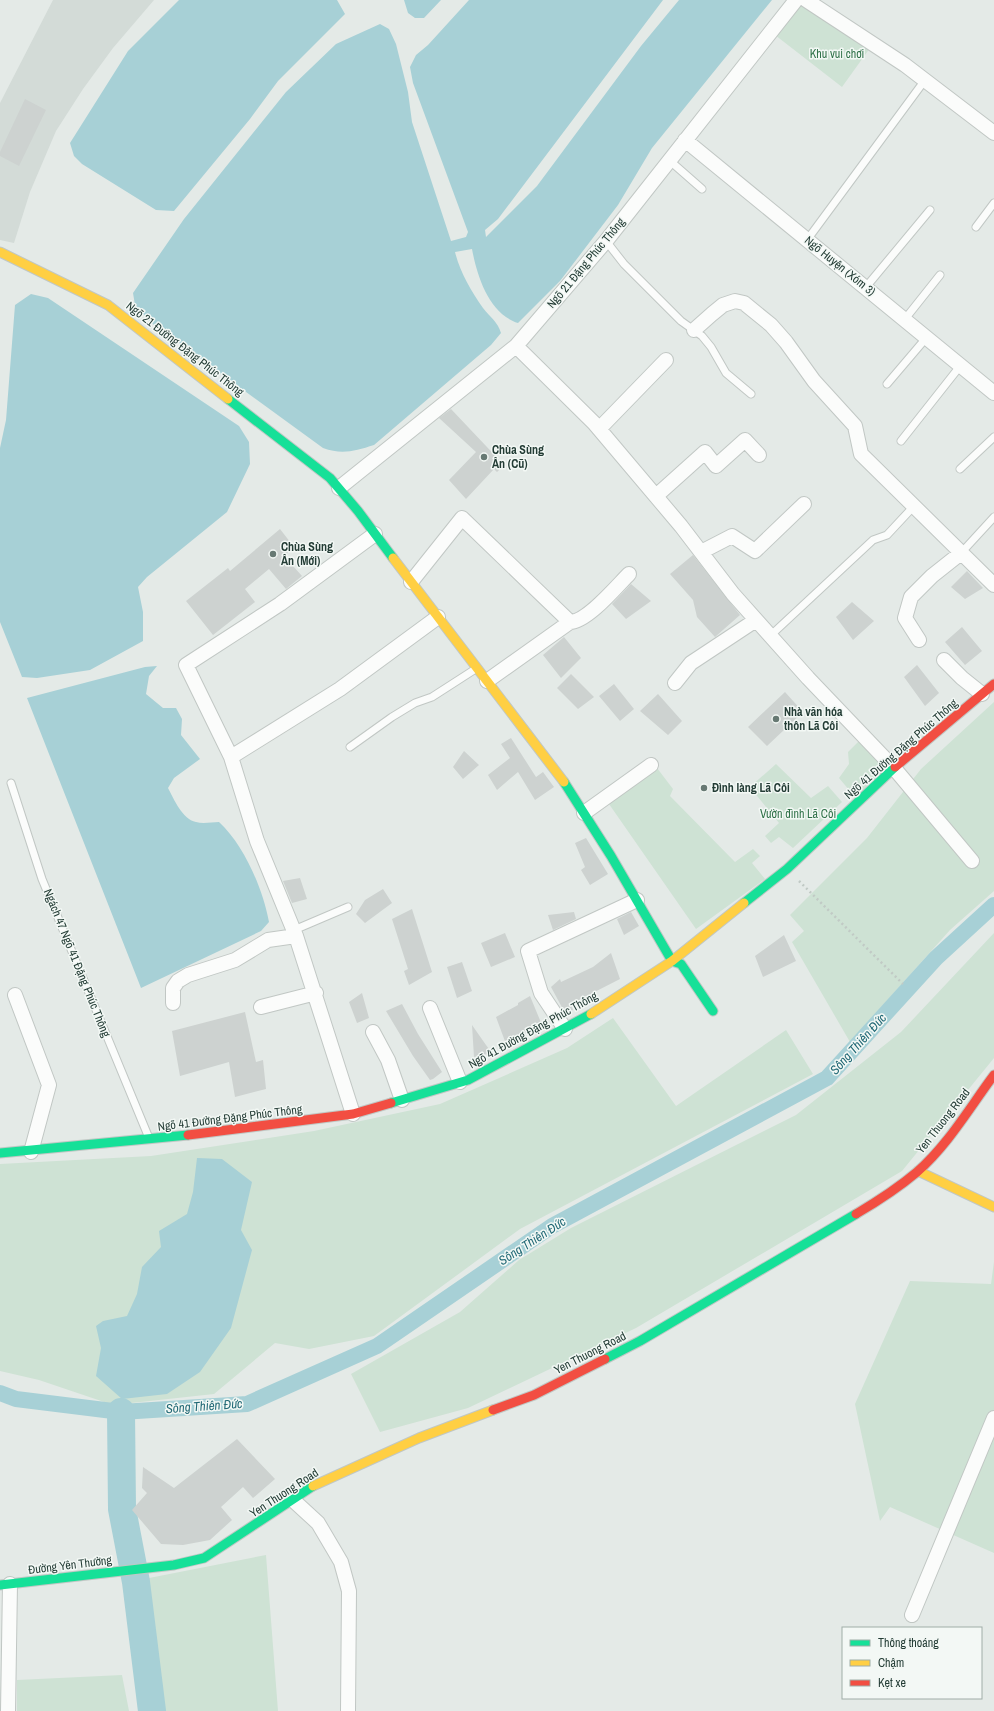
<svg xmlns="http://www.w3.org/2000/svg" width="994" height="1711" viewBox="0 0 994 1711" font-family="'Archivo Narrow',sans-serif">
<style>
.built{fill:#d3dbd7}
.green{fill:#cee2d4}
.water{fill:#a7d0d6}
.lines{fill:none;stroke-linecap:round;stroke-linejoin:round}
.canal{stroke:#a7d0d6;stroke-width:16}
.river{stroke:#a7d0d6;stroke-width:28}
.building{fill:#cdd2d0}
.lane-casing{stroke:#c1c7c4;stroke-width:9}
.street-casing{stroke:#c1c7c4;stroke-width:16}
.fast-casing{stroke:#c0c7c4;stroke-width:11}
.slow-casing{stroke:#c0c7c4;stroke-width:11}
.jam-casing{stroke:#c0c7c4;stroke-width:11}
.path{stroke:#c1cac5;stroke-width:2.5;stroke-dasharray:2 3;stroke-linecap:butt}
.lane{stroke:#fbfcfb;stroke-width:7}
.street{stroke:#fbfcfb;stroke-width:14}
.fast{stroke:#16e098;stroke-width:9}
.slow{stroke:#ffcf43;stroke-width:9}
.jam{stroke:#f24e42;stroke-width:9}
.poi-dot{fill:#677973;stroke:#f3f8f5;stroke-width:1.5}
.labels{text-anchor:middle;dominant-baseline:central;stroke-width:3;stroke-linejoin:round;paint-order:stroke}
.park-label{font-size:12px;fill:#2f7148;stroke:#f3f8f5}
.street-label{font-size:12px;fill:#233c35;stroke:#f3f8f5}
.poi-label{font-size:12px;font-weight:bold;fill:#233c35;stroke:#f3f8f5;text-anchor:start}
.water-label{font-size:13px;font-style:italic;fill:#206875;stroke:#f3f8f5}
</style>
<rect width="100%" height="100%" fill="#e4eae7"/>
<path class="built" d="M53 0H154L113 48 83 89 56 131 30 192 14 243 0 240V103Z"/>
<path class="green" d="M800 0 870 48 842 87 775 35Z
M994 702V891L950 930 850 1042 792 942 804 931 790 915 867 838 921 769Z
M861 739 890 764 855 797 839 778 849 764 848 752Z
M776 764 811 798 828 786 842 802 793 848 779 837 771 843 765 836 779 823 750 787Z
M657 768 673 789 670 796 735 862 753 849 760 856 752 863 765 879 696 929 609 804Z
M994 933V1058L902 1171 636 1328 468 1408 380 1432 351 1374 460 1312 519 1260 571 1228 796 1115 901 1032Z
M613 1018 676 1106 786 1030 813 1074 520 1229 374 1336 309 1349 275 1343 214 1394 113 1405 39 1380 0 1371V1164L151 1156 314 1131 440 1104 567 1048Z
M994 1262V1553L890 1507 880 1521 855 1404 910 1281 991 1284Z
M266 1555 278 1711H164L144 1579Z
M122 1675 129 1711H17V1680Z"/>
<path class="water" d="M179 0H337L345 14 278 81 250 119 174 211 156 210 82 164 74 156 70 143 128 51Z
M404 0H441L424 18H415L408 13Z
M469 0H663L498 219 485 230 486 237 537 186 641 46 679 0H772L652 148 618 205 560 281 518 323C489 314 477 276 472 249L455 252C460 272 471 291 483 308 490 317 498 322 501 333L491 345 374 445C355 451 342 455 323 448L150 322 135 305 133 293 184 219 286 92 336 44 380 24 389 29 396 44 408 92 412 122 451 241 466 237 468 232 413 83 410 67 416 55 428 45Z
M31 294 48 298 239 426 249 442 250 464 227 512 147 577 138 587 143 612V641L90 670 37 678 22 677 0 622V448L6 420 15 305Z
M157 666 149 676 146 694 163 708H176L182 719 181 735 200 759 174 778 168 788C174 799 182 819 196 822 203 824 212 822 219 822 244 845 263 889 269 922L261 931 141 988 27 698 145 667Z
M197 1158 222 1159 252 1182 241 1230 252 1250 231 1328 200 1372 167 1394 122 1399 96 1376 101 1348 96 1326 103 1321 127 1316 137 1294 142 1267 161 1247 159 1231 187 1214 193 1192Z"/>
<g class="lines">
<path class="canal" d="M0 1393 16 1399 121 1412 247 1404 377 1346 552 1226 827 1078 936 958 994 905"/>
<path class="river" d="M121 1412 122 1509 136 1582 152 1711"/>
</g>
<path class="building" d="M25 99 46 110 19 166 0 156V152Z
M451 409 504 465 497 472 494 469 466 499 449 480 476 452 439 418Z
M280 529 294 547 284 556 302 576 286 589 269 569 245 589 255 602 213 635 186 601 228 568 230 571Z
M693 555 740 615 715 637 697 617 693 600 670 574Z
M967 571 983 588 965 599 951 587Z
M631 584 651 601 626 619 612 604Z
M852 602 874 621 853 640 836 617Z
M962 627 982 651 965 665 945 642Z
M564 637 581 658 561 678 543 655Z
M917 665 939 693 925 706 904 677Z
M571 674 594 697 578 709 557 688Z
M614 684 634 709 620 721 599 696Z
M785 692 803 712 767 746 748 727Z
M658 694 682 721 668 735 640 711Z
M511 738 536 777 543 772 554 787 535 800 518 772 497 790 488 775 510 758 501 744Z
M464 751 479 765 463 779 453 767Z
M586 838 608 874 590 885 581 870 585 867 575 843Z
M300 878 307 899 292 903 283 881Z
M383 889 392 903 365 923 356 914 365 900Z
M412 909 432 972 409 985 404 971 408 969 392 919Z
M574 912 576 919 553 930 548 915Z
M631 912 639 926 624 935 617 919Z
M505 933 515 957 491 967 481 943Z
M784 935 796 961 763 977 755 956Z
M611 953 620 979 571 1004 573 1010 565 1013 551 987 560 979 561 982 593 967Z
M462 962 472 991 457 998 447 967Z
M362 993 369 1018 357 1023 349 1002Z
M530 996 542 1025 506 1044 496 1017 518 1005V1003Z
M402 1004 418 1034 442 1072 433 1079 430 1080 413 1056 386 1011Z
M245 1012 256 1062 263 1060 266 1089 235 1097 229 1062 180 1076 172 1031Z
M472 1025 486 1045 492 1053 474 1057Z
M237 1439 275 1479 253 1498 243 1487 221 1507 232 1520 210 1540 183 1545 161 1544 132 1510 147 1493 142 1488 143 1467 174 1488Z"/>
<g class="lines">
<g class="lane-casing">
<path id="lane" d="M669 160 702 189
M976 227 994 203
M807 240 925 80
M606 241 624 264 681 321 702 336 711 347 726 373 751 394
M866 287 930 210
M905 319 940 275
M887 384 927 337
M901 441 961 365
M960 469 994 437
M961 553 994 517
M770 636 873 540 887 535 914 506
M350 747 392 717 415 703 432 697 477 668
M11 783 42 879 149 1138
M294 930 348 907"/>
</g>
<g class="street-casing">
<path id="street" d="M806 0 905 65 994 133
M685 140 994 393
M694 330 712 314 723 305 735 301 744 303 771 325 786 342 814 381 855 426 861 454 994 585
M516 346 594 423 681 526 733 594 808 678 894 768 972 861
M599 429 666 360
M339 488 516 346 606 241 796 0
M656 496 705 452 716 466 745 440 759 455
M701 552 732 536 755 551 804 504
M411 582 462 518 570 622
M919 640 905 618 911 597 932 576 961 553
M944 660 962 678 982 694
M487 681 570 622C587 622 616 587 629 574
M675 683 691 663 756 620
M231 757 340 689 438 617
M584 813 651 765
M15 995 49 1085 31 1152
M173 1003V988L178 981 188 975 235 960 268 940 296 936
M261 1007 316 993
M430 1008 460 1082
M565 1029 541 993 528 951 637 900
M373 1032 388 1060 402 1100
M353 1114 296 936 257 841 231 757 186 665 280 604 375 534
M293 1500 318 1523 341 1562 349 1591 348 1711
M912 1615 994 1418
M8 1711 10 1584"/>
</g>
<g class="fast-casing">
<path id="fast" d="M228 399 330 478 358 511 393 558
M564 782 611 856 672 961 681 964 713 1011
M744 903 787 869 895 767
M391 1103 468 1080 591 1014
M0 1153 188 1135
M605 1359 640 1341 856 1214
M0 1585 174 1565 204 1558 313 1486"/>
</g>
<g class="slow-casing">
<path id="slow" d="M0 252 108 305 228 399
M393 558 564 782
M591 1014 672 961 744 903
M918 1171 994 1207
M313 1486 419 1438 493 1410"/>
</g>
<g class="jam-casing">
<path id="jam" d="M895 767 994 684
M188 1135 353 1114 391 1103
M856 1214C878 1201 898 1188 917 1172 948 1145 970 1107 994 1075
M493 1410 534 1395 605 1359"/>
</g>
<path class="path" d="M799 881 903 984"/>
<use href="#lane" class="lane"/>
<use href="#street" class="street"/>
<use href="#fast" class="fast"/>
<use href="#slow" class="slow"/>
<use href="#jam" class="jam"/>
</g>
<g class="poi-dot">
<circle cx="484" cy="457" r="4"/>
<circle cx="273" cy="554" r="4"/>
<circle cx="776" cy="719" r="4"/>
<circle cx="704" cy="788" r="4"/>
</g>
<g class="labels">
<g class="park-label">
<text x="837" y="54">Khu vui chơi</text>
<text x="798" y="814">Vườn đình Lã Côi</text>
</g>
<g class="street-label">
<text transform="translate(586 263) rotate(-50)">Ngõ 21 Đặng Phúc Thông</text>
<text transform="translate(840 266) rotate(39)">Ngõ Huyện (Xóm 3)</text>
<text transform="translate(185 349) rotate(38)">Ngõ 21 Đường Đặng Phúc Thông</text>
<text transform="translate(901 749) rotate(-41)">Ngõ 41 Đường Đặng Phúc Thông</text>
<text transform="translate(77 963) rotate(68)">Ngách 47 Ngõ 41 Đặng Phúc Thông</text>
<text transform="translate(533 1030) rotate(-29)">Ngõ 41 Đường Đặng Phúc Thông</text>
<text transform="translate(230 1118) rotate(-7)">Ngõ 41 Đường Đặng Phúc Thông</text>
<text transform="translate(943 1121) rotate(-52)">Yen Thuong Road</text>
<text transform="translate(590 1353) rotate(-27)">Yen Thuong Road</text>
<text transform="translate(284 1493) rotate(-33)">Yen Thuong Road</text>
<text transform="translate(70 1565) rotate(-7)">Đường Yên Thường</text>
</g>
<g class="poi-label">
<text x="492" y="450">Chùa Sùng<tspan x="492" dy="14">Ân (Cũ)</tspan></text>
<text x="281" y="547">Chùa Sùng<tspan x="281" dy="14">Ân (Mới)</tspan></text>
<text x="784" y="712">Nhà văn hóa<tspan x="784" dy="14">thôn Lã Côi</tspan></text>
<text x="712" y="788">Đình làng Lã Côi</text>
</g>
<g class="water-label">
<text transform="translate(858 1044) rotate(-48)">Sông Thiên Đức</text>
<text transform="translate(532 1241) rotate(-33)">Sông Thiên Đức</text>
<text transform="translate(204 1406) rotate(-4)">Sông Thiên Đức</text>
</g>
</g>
<rect x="842" y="1627" width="140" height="72" fill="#f3f8f5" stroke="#a0ada8"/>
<rect x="850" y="1640" width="20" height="6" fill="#16e098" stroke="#a0ada8"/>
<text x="878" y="1647" font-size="12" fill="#233c35">Thông thoáng</text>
<rect x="850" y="1660" width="20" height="6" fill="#ffcf43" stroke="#a0ada8"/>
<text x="878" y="1667" font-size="12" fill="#233c35">Chậm</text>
<rect x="850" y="1680" width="20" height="6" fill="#f24e42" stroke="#a0ada8"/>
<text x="878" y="1687" font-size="12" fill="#233c35">Kẹt xe</text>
</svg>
